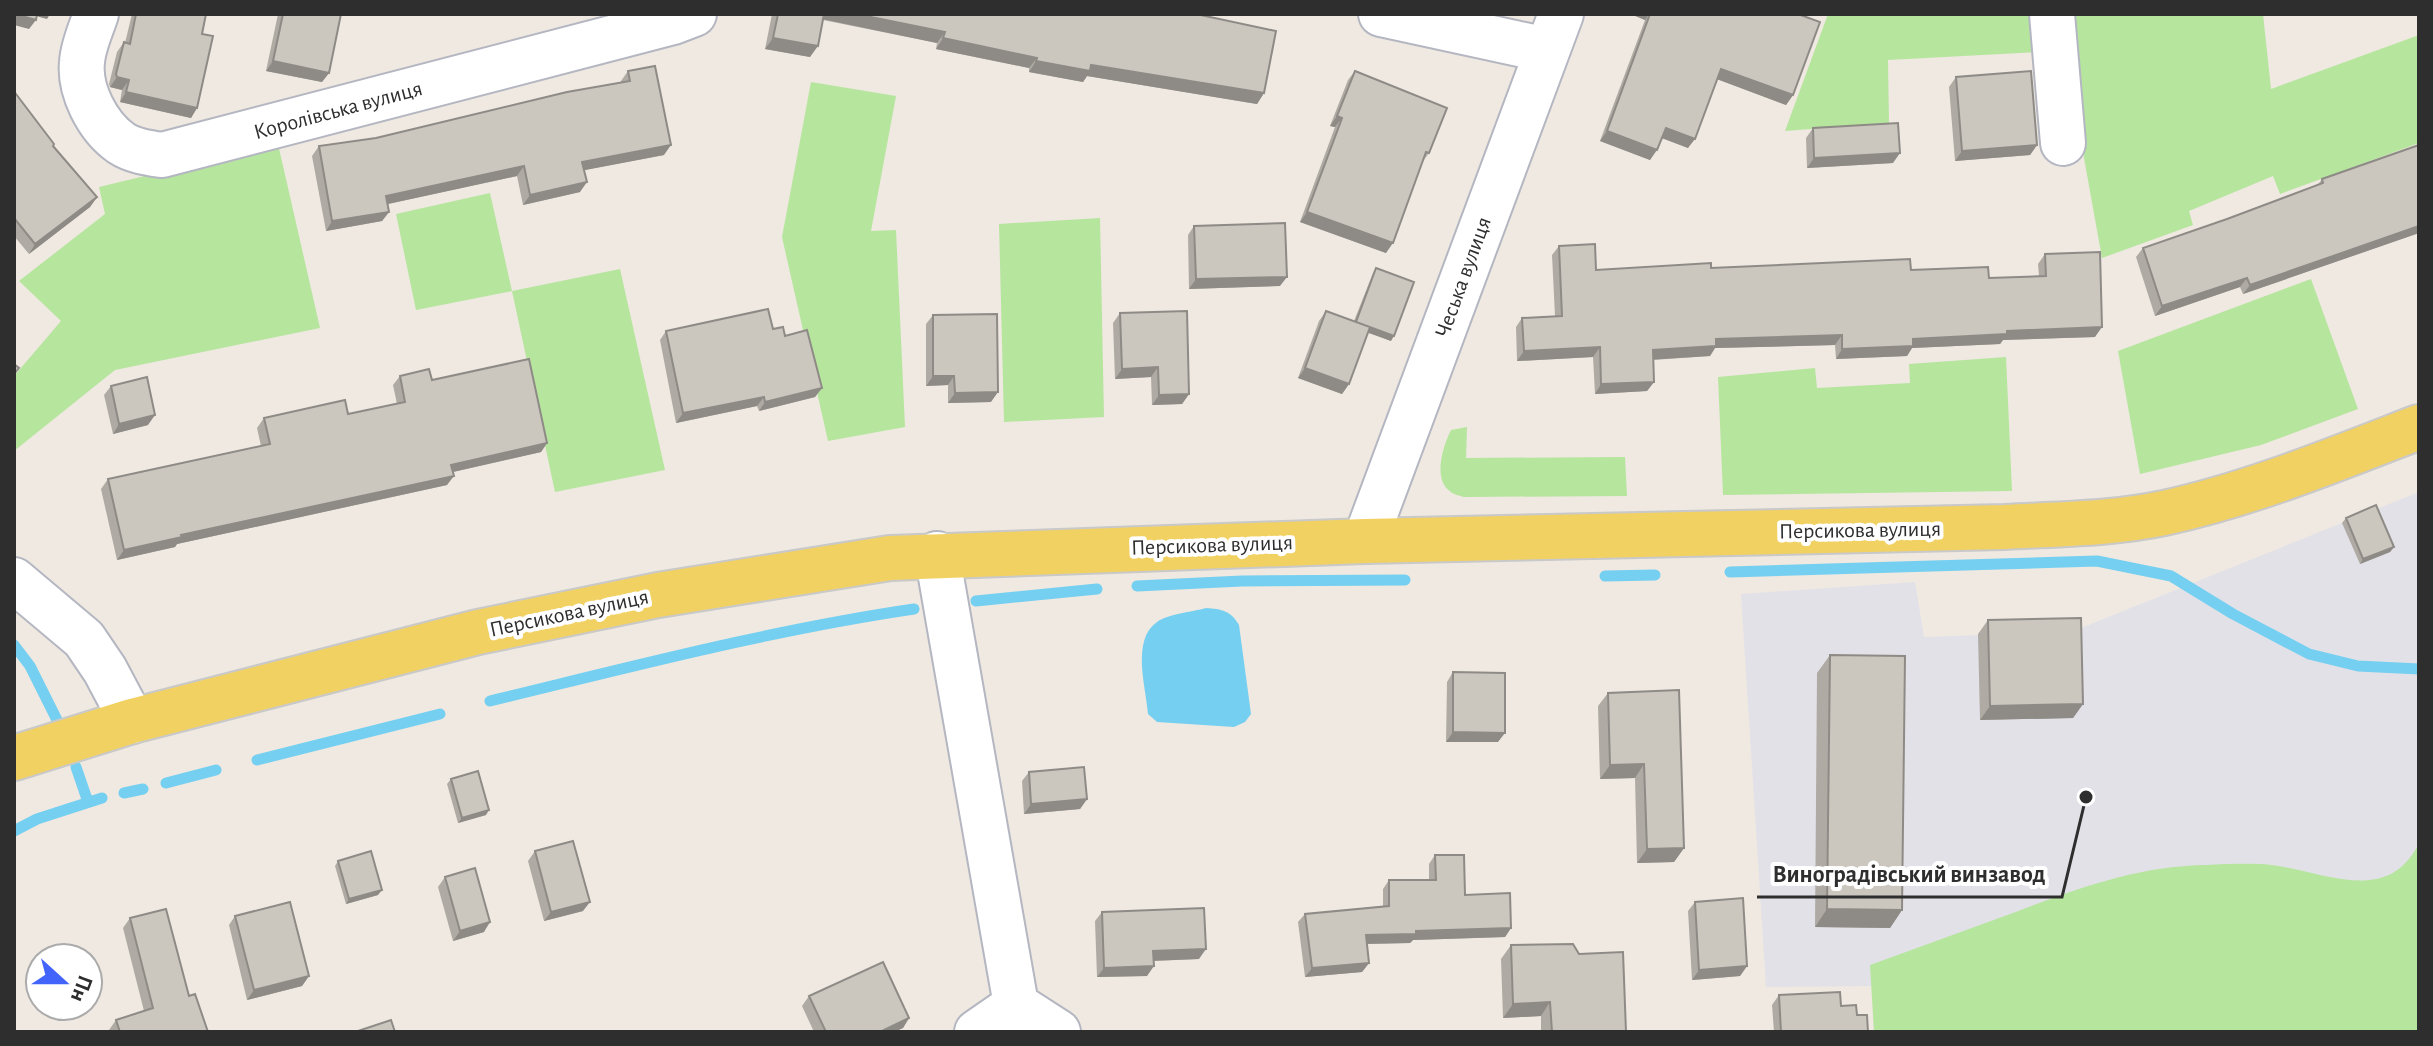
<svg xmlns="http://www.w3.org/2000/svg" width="2433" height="1046" viewBox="0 0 2433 1046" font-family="'Alegreya Sans',sans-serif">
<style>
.industrial{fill:#e3e1e8}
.green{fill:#b6e59e}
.water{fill:#75cff0}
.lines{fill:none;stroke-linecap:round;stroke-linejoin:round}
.stream{stroke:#75cff0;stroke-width:11}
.minor-casing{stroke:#b4b7c1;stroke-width:48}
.major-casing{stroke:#c9c9c9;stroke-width:48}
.minor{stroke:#fff;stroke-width:44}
.major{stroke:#f2d163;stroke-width:44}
.wall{fill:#afaba4}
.shaded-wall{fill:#8e8b86}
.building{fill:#cbc7bf;stroke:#8e8b86;stroke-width:2}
.labels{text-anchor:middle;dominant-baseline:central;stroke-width:8;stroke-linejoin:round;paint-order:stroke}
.street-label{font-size:22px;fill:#2e2e2e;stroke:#fff}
.leader{fill:none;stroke:#2e2e2e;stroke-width:3}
.callout-dot{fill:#2e2e2e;stroke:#fff;stroke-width:3}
.callout-label{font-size:24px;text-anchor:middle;font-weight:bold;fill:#2e2e2e;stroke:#fff;stroke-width:8;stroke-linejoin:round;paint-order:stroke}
</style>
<rect width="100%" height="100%" fill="#efe9e1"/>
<path class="industrial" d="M2419 492V957L1872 986 1766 987 1741 594 1915 582 1924 637 2071 632Z"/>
<path class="green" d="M1828 14H2036L2040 52 1888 60 1889 123 1785 131Z
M2072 14H2263L2271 89 2419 35V143L2280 194 2273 176 2189 211 2193 225 2102 258 2084 158Z
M811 82 896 96 871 231 896 230 905 427 828 441 782 237Z
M278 144 320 328 115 370 14 451V376L61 321 19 281 105 214 99 187Z
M490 193 512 291 620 269 665 470 555 492 512 291 416 310 396 214Z
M1100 218 1104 417 1004 422 999 224Z
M2311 279 2358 409 2261 445 2140 474 2118 351Z
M2006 357 2012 491 1723 495 1718 377 1815 368 1817 388 1910 383 1909 364Z
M1467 427 1466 458 1625 457 1627 496 1463 497C1459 495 1454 495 1451 492 1432 480 1443 446 1451 430Z
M2419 843V1032H1874L1870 965C1918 948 1965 930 2013 913 2076 889 2137 866 2206 865 2227 864 2251 863 2272 865 2323 871 2388 907 2419 843Z"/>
<path class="water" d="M1206 608C1222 609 1231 611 1239 625L1251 714 1245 722 1234 727 1157 722 1148 714C1146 687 1131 640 1157 622 1168 614 1192 612 1206 608Z"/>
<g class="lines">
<path class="stream" d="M1730 572 2097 561 2171 576 2233 614 2309 654 2358 666 2419 669
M1605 576 1655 575
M1137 586 1242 581 1405 580
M976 601 1097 589
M14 645 30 666 58 722
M490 701C631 667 771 630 914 609
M257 760 440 714
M76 767 88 802
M166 783 216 770
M124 793 143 789
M14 831 37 819 102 798"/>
<g class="minor-casing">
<path id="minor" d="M96 14C91 29 83 46 82 62 79 90 97 126 121 143 133 151 148 153 162 155L673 22 694 14
M1381 14 1547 50
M2052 14 2063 143
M1365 541 1561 14
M937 554 1016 1005
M14 580 84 639 105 670 132 721
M1016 1005 1058 1032
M977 1032 1016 1005"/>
</g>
<g class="major-casing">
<path id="major" d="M14 758 132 721 478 632 658 595 890 558 1365 541 2005 527C2058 524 2112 524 2164 513 2251 494 2336 459 2419 427"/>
</g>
<use href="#minor" class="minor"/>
<use href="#major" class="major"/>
</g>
<path class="wall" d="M132 14H206L202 34 197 108 191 118 120 102 122 90 110 87 109 84 117 52 124 42 125 43Z
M278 14H341L329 73 322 82 266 71Z
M772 14H1196L1264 93 1257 104 1087 76 1083 82 1029 72V68L936 49 937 43 823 20 810 57 765 49Z
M1633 14H1798L1793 95 1786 105 1717 79 1688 148 1662 138 1650 160 1600 141 1645 20 1633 15Z
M628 71 664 155 584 170 580 192 523 205 517 176 387 204 389 212 382 221 326 231 312 156 319 146 376 138 621 83V81Z
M1355 71 1429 153 1423 161 1386 253 1300 222 1335 127 1330 126 1348 80Z
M1956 77 2037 145 2030 155 1955 161 1949 87Z
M14 96 53 146 97 197 90 207 29 254 14 236Z
M1813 128 1893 163 1807 168 1806 138Z
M2419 145V233L2243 294 2240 287 2155 316 2136 257 2143 248 2227 219 2317 186 2322 179Z
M1194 226 1280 286 1189 289 1188 235Z
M1559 246 1596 270 1711 268 1911 270 1989 278 2039 276 2038 264 2045 254 2095 337 2003 340 2000 344 1912 348 1907 356 1836 359 1835 345 1715 348 1710 356 1653 360 1654 382 1647 391 1595 394 1593 357 1517 361 1516 327 1522 318 1555 316 1552 255Z
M1376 268 1391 341 1368 332 1349 384 1342 394 1298 378 1319 321 1326 311 1354 321 1373 273Z
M1120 313 1189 394 1182 404 1152 405 1151 377 1115 379 1113 323Z
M933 315 991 402 948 403V385L926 386V324Z
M773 329 785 336 822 388 815 397 759 411 757 406 676 423 660 340 666 331Z
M400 376 432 380 547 443 541 452 453 472 447 485 177 544 175 547 117 560 101 489 108 479 261 446 257 428 264 418 348 414 397 404 393 385Z
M111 386 148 425 113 434 104 395Z
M2346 518 2394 547 2390 552 2360 564 2342 523Z
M1988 620 2083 704 2073 718 1980 720 1978 634Z
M1830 655 1902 910 1890 928 1815 927 1817 673Z
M1453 672 1498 742H1446L1447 682Z
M1679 690 1684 848 1674 862 1637 863 1635 778 1600 779 1598 706 1608 693Z
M1029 772 1087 799 1080 809 1024 814 1022 781Z
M451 779 486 815 458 823 447 784Z
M535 851 583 911 544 921 528 861Z
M1435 855 1465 895 1511 928 1505 937 1413 940 1410 943 1367 944 1369 963 1362 972 1305 977 1298 922 1305 914 1383 906V889L1389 880H1429V864Z
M338 861 378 895 346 904 335 866Z
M445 877 484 932 453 941 438 887Z
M1695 902 1747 966 1740 976 1692 980 1688 911Z
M1102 912 1199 959 1154 961 1147 976 1097 977 1095 921Z
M235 916 309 976 302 986 247 1000 229 925Z
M130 918 189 996 207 1032H110L109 1030 116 1020 144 1011 123 928Z
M1511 945 1626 1032H1541V1016L1503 1018 1501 959Z
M1779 995 1841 1006 1857 1015 1868 1032H1774L1772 1005Z
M809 996 909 1018 903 1028 894 1032H814L802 1006Z"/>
<path class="shaded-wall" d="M14 14 36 20 29 29 14 25Z
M33 14H50L47 19 32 15Z
M820 14H856L945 32 937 43 817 18Z
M1634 14H1649L1645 20 1633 15Z
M773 38 818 46 810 57 765 49Z
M943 38 1037 58 1029 68 936 49Z
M273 61 329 73 322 82 266 71Z
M1036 61 1091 65 1264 93 1257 104 1087 76 1083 82 1029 72Z
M1721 69 1793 95 1786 105 1714 78Z
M117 77 129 80 122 90 110 87Z
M126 92 197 108 191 118 120 102Z
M1337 116 1342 118 1335 127 1330 126Z
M1666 128 1695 139 1688 148 1659 137Z
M1607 131 1657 150 1650 160 1600 141Z
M671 145 664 155 575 172 582 162Z
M2037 145 2030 155 1955 161 1962 151Z
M1900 153 1893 163 1807 168 1814 158Z
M524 166 517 176 379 206 386 196Z
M587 182 580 192 523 205 530 195Z
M97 197 90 207 29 254 35 244Z
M389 212 382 221 326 231 332 221Z
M1307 212 1393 243 1386 253 1300 222Z
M2419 226V233L2243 294 2250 285Z
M1287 277 1280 286 1189 289 1196 279Z
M2247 278 2240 287 2155 316 2162 306Z
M1356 322 1394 336 1391 341 1352 327Z
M2102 327 2095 337 2003 340 2000 344 1912 348 1907 356 1836 359 1842 349 1913 339 2007 331Z
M1842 335 1835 345 1715 348 1710 356 1646 360 1653 350 1716 339Z
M1600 347 1593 357 1517 361 1524 351Z
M1158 367 1151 377 1115 379 1122 369Z
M1305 368 1349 384 1342 394 1298 378Z
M933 376H954L948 385 926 386Z
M1654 382 1647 391 1595 394 1601 384Z
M822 388 815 397 759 411 765 402Z
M998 392 991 402 948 403 955 393Z
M1189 394 1182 404 1152 405 1159 395Z
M764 397 757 406 676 423 683 413Z
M155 415 148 425 113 434 119 424Z
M547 443 541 452 444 474 451 465Z
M454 476 447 485 177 544 175 547 117 560 124 550 181 535Z
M2394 547 2390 552 2360 564 2363 559Z
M2083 704 2073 718 1980 720 1990 706Z
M1453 732 1505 733 1498 742H1446Z
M1644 764 1635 778 1600 779 1610 765Z
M1087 799 1080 809 1024 814 1031 804Z
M489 810 486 815 458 823 462 818Z
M1684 848 1674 862 1637 863 1647 849Z
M382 890 378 895 346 904 349 899Z
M590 902 583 911 544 921 551 912Z
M1827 909 1902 910 1890 928 1815 927Z
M490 922 484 932 453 941 460 931Z
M1511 928 1505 937 1413 940 1410 943 1360 944 1366 935 1416 931Z
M1206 949 1199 959 1147 961 1153 951Z
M1369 963 1362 972 1305 977 1312 968Z
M1154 966 1147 976 1097 977 1104 968Z
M1747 966 1740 976 1692 980 1699 970Z
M309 976 302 986 247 1000 254 990Z
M1550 1002 1541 1016 1503 1018 1513 1004Z
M909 1018 903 1028 894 1032H880Z"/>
<path class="building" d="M15 14H37L36 20Z
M136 14H206L202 34 213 36 197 108 126 92 129 80 117 77 116 74 124 42 130 44Z
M283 14H341L329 73 273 61Z
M778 14H824L818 46 773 38Z
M856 14H1196L1276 31 1264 93 1091 65 1090 71 1036 61 1037 58 943 38 945 32Z
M1650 14H1798L1820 22 1793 95 1721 69 1695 139 1666 128 1657 150 1607 131Z
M655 66 671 145 582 162 587 182 530 195 524 166 386 196 389 212 332 221 319 146 376 138 567 92 630 81 628 71Z
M1355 71 1447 108 1429 153 1426 152 1393 243 1307 212 1342 118 1337 116Z
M2031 71 2037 145 1962 151 1956 77Z
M16 94 54 144 53 146 97 197 35 244 14 218V96Z
M1898 123 1900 153 1814 158 1813 128Z
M2419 145V226L2250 285 2247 278 2162 306 2143 248 2227 219 2323 183 2322 179Z
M1285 223 1287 277 1196 279 1194 226Z
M1595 244 1596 270 1711 263V268L1910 259 1911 270 1988 267 1989 278 2046 276 2045 254 2100 252 2102 327 2007 331V334L1913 339V346L1842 349V335L1716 339V346L1653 350 1654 382 1601 384 1600 347 1524 351 1522 318 1562 316 1559 246Z
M1376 268 1414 282 1394 336 1356 322Z
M768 309 773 329 783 327 785 336 807 330 822 388 765 402 764 397 683 413 666 331Z
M1187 311 1189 394 1159 395 1158 367 1122 369 1120 313Z
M1326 311 1370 327 1349 384 1305 368Z
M997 314 998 392 955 393 954 376H933V315Z
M529 359 547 443 451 465 454 476 181 535 182 537 124 550 108 479 270 444 264 418 345 400 348 414 405 402 400 376 429 369 432 380Z
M14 364 19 368 14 374Z
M147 377 155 415 119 424 111 386Z
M2376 505 2394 547 2363 559 2346 518Z
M2081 618 2083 704 1990 706 1988 620Z
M1830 655 1905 656 1902 910 1827 909Z
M1453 672 1505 673V733L1453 732Z
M1679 690 1684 848 1647 849 1644 764 1610 765 1608 693Z
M1084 767 1087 799 1031 804 1029 772Z
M478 771 489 810 462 818 451 779Z
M573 841 590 902 551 912 535 851Z
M371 851 382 890 349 899 338 861Z
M1435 855H1464L1465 895 1510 893 1511 928 1416 931V934L1366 935 1369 963 1312 968 1305 914 1389 906V880H1436Z
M475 868 490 922 460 931 445 877Z
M1743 898 1747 966 1699 970 1695 902Z
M290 902 309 976 254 990 235 916Z
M1204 908 1206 949 1153 951 1154 966 1104 968 1102 912Z
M166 909 189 996 195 994 208 1032H120L116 1020 153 1008 130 918Z
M1573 944 1579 954 1623 952 1626 1032H1552L1550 1002 1513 1004 1511 945Z
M883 962 909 1018 880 1032H826L809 996Z
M1840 992 1841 1006 1856 1005 1857 1015H1867L1868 1032H1781L1779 995Z
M391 1020 395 1032H355Z"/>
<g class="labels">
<g class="street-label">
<text transform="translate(338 110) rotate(-15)">Королівська вулиця</text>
<text transform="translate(1463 277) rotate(-70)">Чеська вулиця</text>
<text transform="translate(1860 530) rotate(-1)">Персикова вулиця</text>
<text transform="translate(1212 545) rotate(-2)">Персикова вулиця</text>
<text transform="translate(569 613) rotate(-12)">Персикова вулиця</text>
</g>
</g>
<path class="leader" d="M2086 797L2062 897H1757"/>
<circle class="callout-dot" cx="2086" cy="797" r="8"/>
<g class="callout-label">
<text x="1909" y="882">Виноградівський винзавод</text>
</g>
<rect width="2433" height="1046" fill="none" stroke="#2e2e2e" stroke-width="32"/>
<g transform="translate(64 982) rotate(111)"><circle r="38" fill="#ffffff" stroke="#ababab" stroke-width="2"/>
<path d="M0-6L14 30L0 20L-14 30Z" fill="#4264fb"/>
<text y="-12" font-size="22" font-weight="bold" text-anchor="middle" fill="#2e2e2e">Пн</text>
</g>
</svg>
